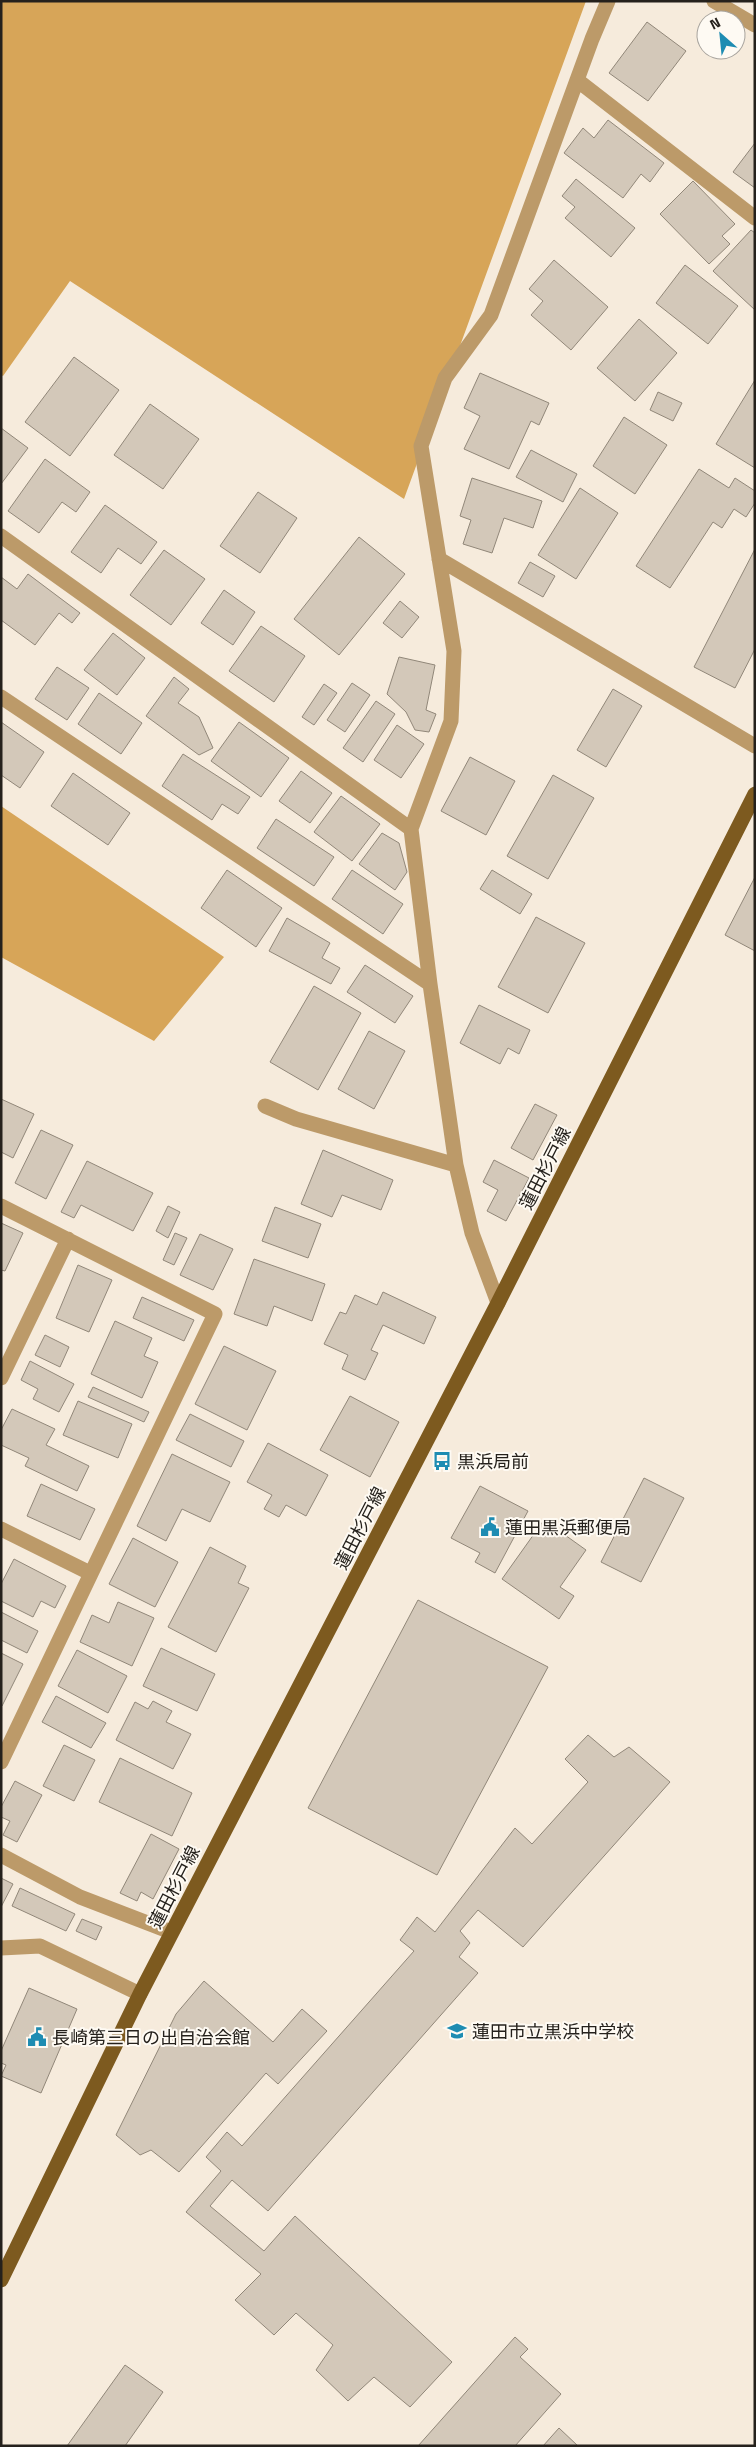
<svg xmlns="http://www.w3.org/2000/svg" width="756" height="2447" viewBox="0 0 756 2447" font-family="'Titillium Web','Noto Sans JP',sans-serif">
<style>
.forest{fill:#d7a558}
.building{fill:#d3c8b9;stroke:#918779}
.lines{fill:none;stroke-linecap:round;stroke-linejoin:round}
.minor{stroke:#bc9a69;stroke-width:15}
.major{stroke:#7d5a1f;stroke-width:15}
.labels{text-anchor:middle;dominant-baseline:central;stroke-width:4;stroke-linejoin:round;paint-order:stroke}
.street-label{font-size:18px;fill:#25211c;stroke:#fefaf3}
.poi-label{font-size:18px;fill:#25211c;stroke:#fefaf3;text-anchor:start}
</style>
<rect width="100%" height="100%" fill="#f6ebdc"/>
<path class="forest" d="M1 1H586L404 499 70 281 3 376 1 375Z
M1 806 224 957 154 1041 1 957Z"/>
<path class="building" d="M647 22 686 51 648 101 609 73Z
M608 120 664 163 650 182 641 174 623 198 564 153 583 128 594 138Z
M755 143V188L733 172Z
M576 179 635 228 611 257 565 218 575 207 562 196Z
M693 181 735 224 722 236 730 244 709 264 660 214Z
M751 230 755 233V310L713 271Z
M554 260 608 307 571 350 531 315 543 301 529 289Z
M685 265 738 306 708 344 656 303Z
M639 319 677 353 635 401 597 368Z
M74 357 119 390 70 456 25 422Z
M480 373 549 403 539 425 531 421 509 469 464 449 480 416 464 408Z
M755 380V468L716 444Z
M658 392 682 403 673 421 650 410Z
M150 404 199 439 163 489 114 455Z
M624 417 667 445 635 494 593 466Z
M1 428 28 448 1 484Z
M531 450 577 474 563 502 516 477Z
M45 459 90 492 76 512 62 502 39 533 8 511Z
M699 469 729 488 735 478 755 491V503L746 517 734 509 722 528 713 522 670 588 636 566Z
M472 478 542 501 533 528 504 518 492 553 463 544 471 520 460 516Z
M580 488 618 513 576 579 538 555Z
M258 492 297 518 260 573 220 546Z
M105 505 157 542 141 564 118 548 101 573 71 552Z
M359 537 405 574 339 655 294 619Z
M755 549V649L735 688 694 667Z
M164 550 205 579 171 625 130 595Z
M530 562 555 576 543 597 518 583Z
M28 574 80 613 72 623 59 613 35 645 1 620V577L17 589Z
M224 590 255 612 233 645 201 623Z
M400 601 419 617 402 638 383 623Z
M261 626 305 656 274 702 229 671Z
M113 633 145 658 117 695 84 670Z
M399 657 435 665 426 710 436 714 429 732 415 730 406 712 387 694Z
M57 667 89 688 67 720 35 699Z
M174 677 189 689 178 703 199 717 213 748 199 755 146 716Z
M352 683 370 695 345 732 327 720Z
M324 684 337 693 314 725 302 717Z
M613 689 642 706 606 767 577 750Z
M99 693 142 723 121 754 78 724Z
M376 701 395 714 363 762 343 748Z
M1 722 44 752 20 788 1 775Z
M239 722 289 758 261 797 211 761Z
M397 725 424 744 401 778 374 760Z
M183 754 250 797 238 814 222 804 212 820 162 786Z
M470 757 515 781 486 835 441 811Z
M301 771 332 793 310 823 279 801Z
M73 773 130 813 108 845 51 806Z
M553 775 594 798 548 879 507 856Z
M341 796 380 824 352 861 314 832Z
M276 819 334 857 314 886 257 848Z
M382 833 399 843 407 872 395 890 359 864Z
M227 870 282 908 256 947 201 908Z
M352 870 403 904 383 934 332 899Z
M492 870 532 894 520 914 480 889Z
M755 877V951L725 935Z
M536 917 585 943 548 1013 498 987Z
M287 918 330 943 322 958 340 968 331 984 269 951Z
M365 965 413 996 395 1023 347 992Z
M314 986 361 1013 318 1090 270 1062Z
M479 1005 530 1030 519 1054 508 1048 500 1064 460 1043Z
M369 1031 405 1051 374 1109 338 1089Z
M1 1099 34 1114 13 1158 1 1152Z
M535 1104 557 1115 533 1160 511 1148Z
M41 1130 73 1145 46 1199 15 1183Z
M323 1150 393 1180 381 1210 342 1195 332 1217 301 1204Z
M494 1160 529 1178 506 1221 487 1211 498 1190 483 1182Z
M87 1161 153 1193 133 1231 81 1205 74 1218 61 1212Z
M168 1206 180 1212 168 1238 156 1231Z
M275 1207 321 1224 308 1258 262 1241Z
M1 1223 23 1233 5 1271 1 1270Z
M175 1233 187 1238 174 1265 163 1260Z
M200 1234 233 1249 213 1290 180 1275Z
M254 1259 325 1284 312 1321 274 1306 267 1326 234 1314Z
M78 1265 112 1280 89 1332 56 1318Z
M383 1292 436 1317 424 1344 383 1325 371 1350 378 1353 365 1380 342 1369 348 1355 324 1344 340 1312 346 1314 355 1295 377 1305Z
M142 1297 194 1320 184 1341 133 1318Z
M115 1321 152 1338 144 1356 158 1362 142 1398 91 1374Z
M45 1335 69 1347 60 1367 35 1355Z
M224 1346 276 1371 247 1430 195 1404Z
M30 1361 74 1384 59 1412 33 1399 38 1389 21 1380Z
M93 1387 149 1412 144 1422 88 1397Z
M350 1396 399 1422 370 1477 320 1450Z
M78 1401 132 1424 118 1458 63 1435Z
M12 1409 55 1429 46 1445 89 1466 77 1491 25 1466 29 1458 1 1445V1430Z
M190 1414 244 1441 231 1467 176 1440Z
M268 1443 328 1475 306 1516 286 1505 279 1517 264 1509 272 1495 247 1482Z
M172 1454 230 1482 210 1522 182 1509 166 1541 137 1526Z
M644 1478 684 1498 641 1582 601 1562Z
M41 1484 95 1509 80 1540 27 1516Z
M480 1486 528 1511 495 1573 475 1562 480 1553 451 1538Z
M544 1520 586 1550 560 1587 574 1596 559 1619 502 1579Z
M133 1538 178 1562 155 1607 109 1584Z
M210 1547 246 1566 238 1583 249 1588 216 1652 168 1627Z
M14 1559 66 1586 55 1608 41 1601 33 1617 1 1601V1584Z
M418 1600 548 1667 437 1875 308 1808Z
M118 1602 154 1618 132 1666 80 1642 92 1615 109 1623Z
M1 1612 38 1631 27 1653 1 1640Z
M161 1648 215 1674 197 1711 143 1686Z
M77 1650 127 1676 108 1713 58 1686Z
M1 1653 23 1664 2 1706H1Z
M56 1696 106 1723 91 1748 42 1722Z
M153 1701 172 1711 166 1722 191 1734 173 1769 116 1740 135 1702 148 1709Z
M588 1735 614 1757 629 1747 670 1782 523 1947 478 1910 460 1931 470 1943 459 1957 478 1973 268 2211 232 2180 210 2206 264 2251 295 2216 452 2362 410 2407 374 2377 348 2401 316 2370 333 2345 296 2313 274 2335 235 2300 261 2274 186 2212 221 2171 206 2157 227 2132 242 2146 414 1951 400 1940 417 1917 435 1932 515 1828 532 1844 588 1782 565 1759Z
M64 1745 95 1760 74 1801 43 1786Z
M120 1758 192 1793 172 1836 99 1802Z
M15 1781 42 1795 17 1842 3 1835 10 1821 1 1817V1807Z
M151 1834 179 1849 153 1899 141 1892 137 1901 120 1893Z
M1 1878 13 1884 1 1907Z
M20 1888 75 1914 66 1931 12 1906Z
M82 1919 102 1927 96 1940 76 1931Z
M204 1981 273 2042 302 2009 327 2031 278 2084 266 2073 179 2172 151 2150 140 2155 116 2135 176 2014Z
M29 1988 77 2009 41 2093 1 2076 6 2065 1 2063V2051Z
M515 2337 528 2349 520 2357 561 2394 515 2446H418Z
M125 2365 163 2392 125 2446H67Z
M559 2428 578 2446H543Z"/>
<g class="lines">
<path class="minor" d="M714 1 755 25
M577 80 755 218
M1 536 411 829
M439 559 755 746
M1 697 430 984
M265 1106 296 1119 456 1165
M1 1206 215 1314 1 1762
M498 1303 472 1233 456 1165 430 984 411 829 451 721 454 651 421 446 445 378 491 315 592 39 608 1
M1 1378 68 1239
M1 1529 90 1573
M1 1855 80 1897 171 1932
M1 1948 40 1946 140 1994"/>
<path class="major" d="M1 2280 140 1994 498 1303 755 794"/>
</g>
<defs>
<g id="bus-bare" transform="scale(1.5)"><path d="M-5-6H5V4H4V6H2V4H-2V6H-4V4H-5ZM-3.5-4V0h7V-4ZM-3.5 1.2v1.5H-2V1.2ZM2 1.2v1.5H3.5V1.2Z" fill="#1e8cb2" stroke="#fefaf3" stroke-width="2.5" paint-order="stroke"/></g>
<g id="civic-bare" transform="scale(1.5)"><path d="M-.6-6.5H3V-4.5H.6V-3L4-1V1h2V6H-6V1h2V-1L-.6-3ZM-1.2 2.5V6h2.4V2.5Z" fill="#1e8cb2" stroke="#fefaf3" stroke-width="2.5" paint-order="stroke"/></g>
<g id="school-bare" transform="scale(1.5)"><path d="M0-5L7-2L0 1L-7-2ZM-4 1L0 2.5L4 1V4Q0 6-4 4Z" fill="#1e8cb2" stroke="#fefaf3" stroke-width="2.5" paint-order="stroke"/></g>
</defs>
<g fill-rule="evenodd">
<use href="#bus-bare" x="442" y="1461"/>
<use href="#civic-bare" x="490" y="1527"/>
<use href="#school-bare" x="457" y="2031"/>
<use href="#civic-bare" x="37" y="2037"/>
</g>
<g class="labels">
<g class="street-label">
<text transform="translate(545 1168) rotate(-63)">蓮田杉戸線</text>
<text transform="translate(360 1528) rotate(-63)">蓮田杉戸線</text>
<text transform="translate(174 1887) rotate(-63)">蓮田杉戸線</text>
</g>
<g class="poi-label">
<text x="457" y="1461">黒浜局前</text>
<text x="505" y="1527">蓮田黒浜郵便局</text>
<text x="472" y="2031">蓮田市立黒浜中学校</text>
<text x="52" y="2037">長崎第三日の出自治会館</text>
</g>
</g>
<rect width="756" height="2447" fill="none" stroke="#25211c" stroke-width="5"/>
<g transform="translate(721 35) rotate(333)"><circle r="24" fill="#fefaf3" stroke="#a7a39d"/>
<path d="M0-4L9 19L0 12L-9 19Z" fill="#1e8cb2"/>
<text y="-8" font-size="14" font-weight="bold" text-anchor="middle" fill="#25211c">N</text>
</g>
</svg>
